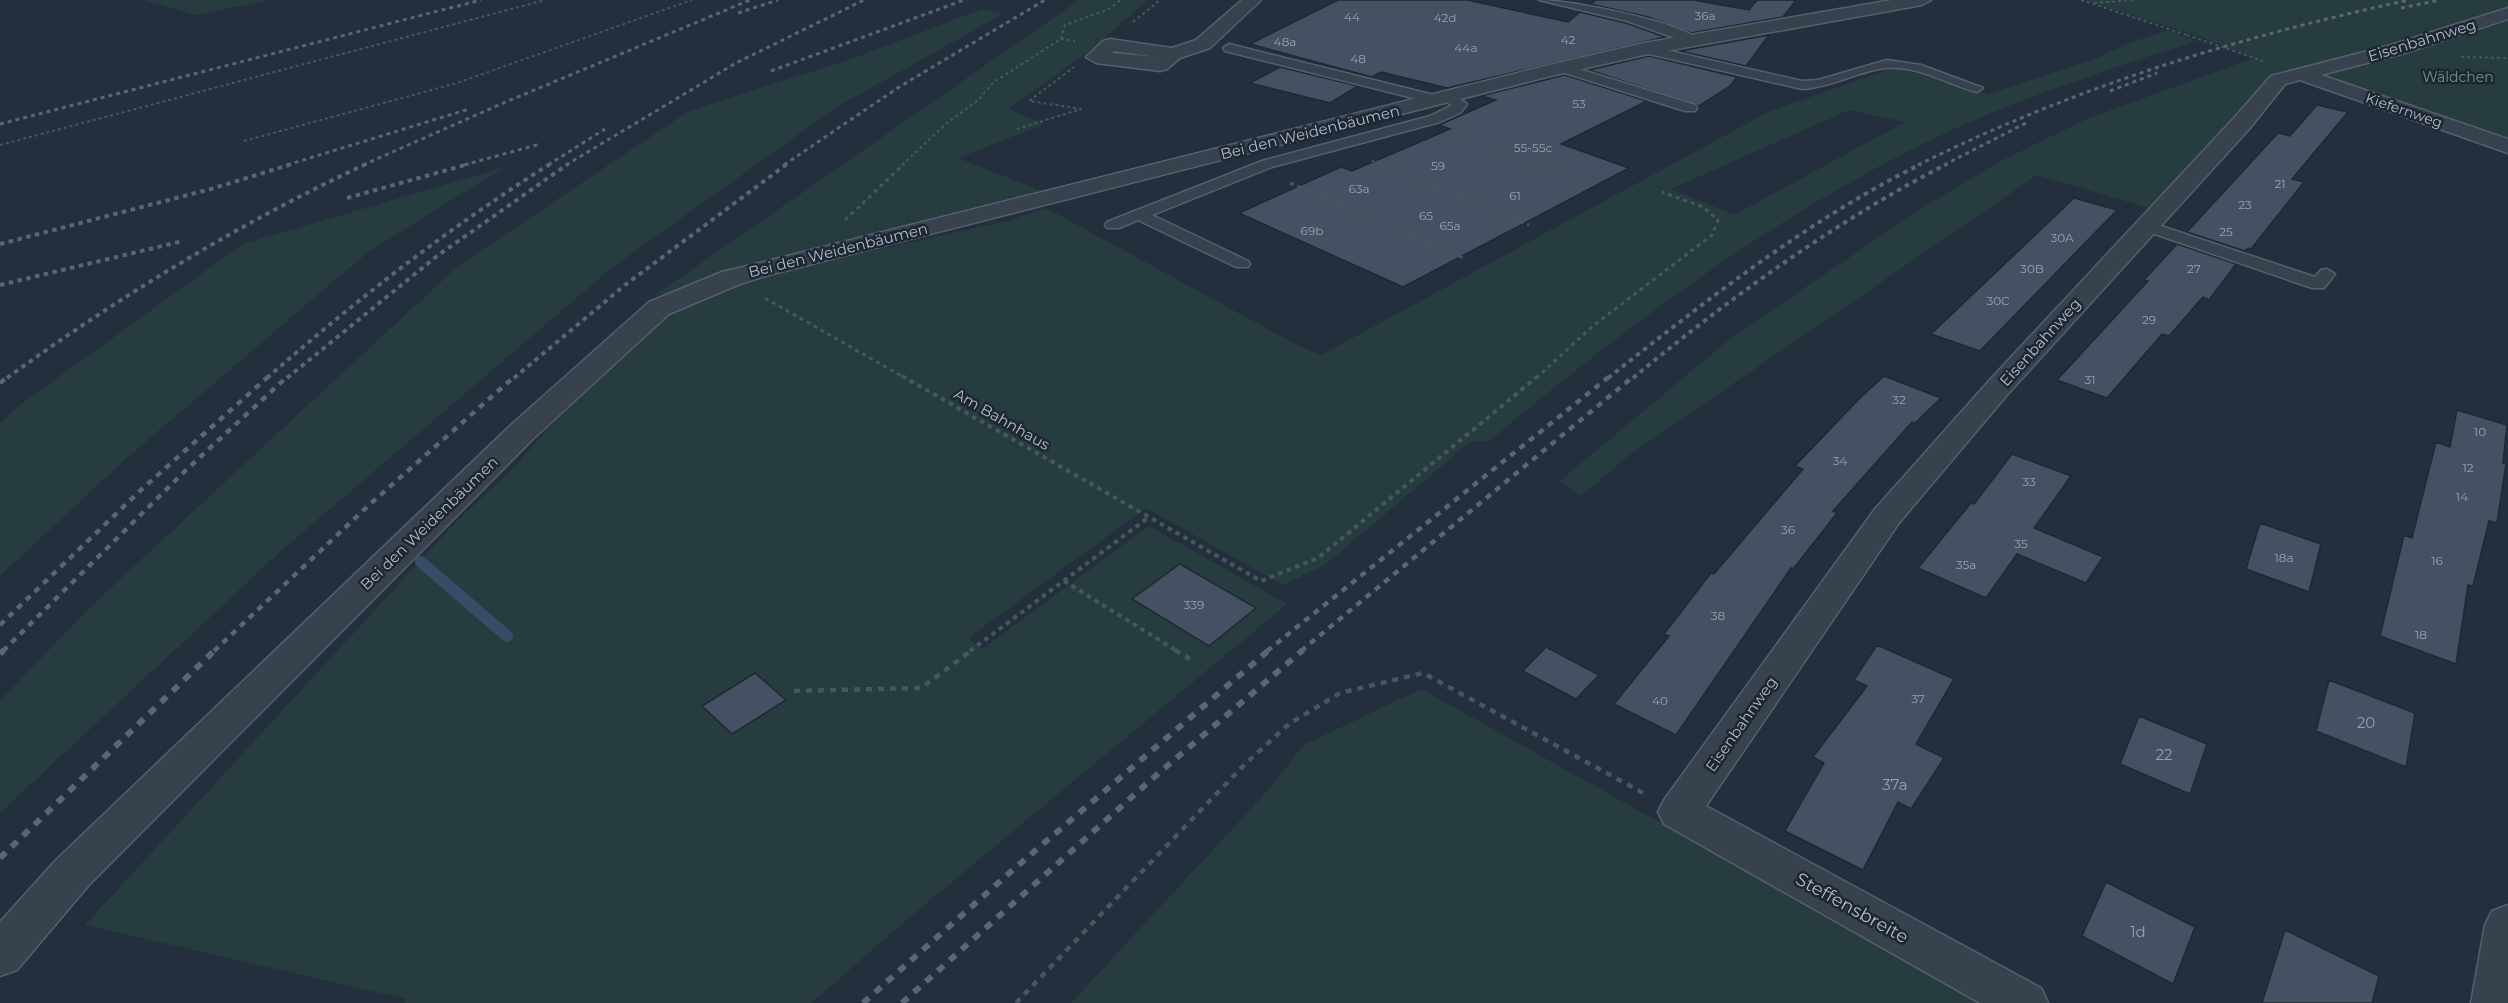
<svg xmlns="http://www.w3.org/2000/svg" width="2508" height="1003" viewBox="0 0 2508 1003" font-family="Montserrat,sans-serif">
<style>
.green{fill:#263c3f;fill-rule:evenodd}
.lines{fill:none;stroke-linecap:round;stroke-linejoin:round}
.stream{stroke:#394c67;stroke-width:12}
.building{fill:#455162;stroke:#1f2835;stroke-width:1.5}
.lane-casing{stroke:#565f6c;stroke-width:3}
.street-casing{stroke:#565f6c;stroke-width:3}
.path-far3{stroke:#44595c;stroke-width:2;stroke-dasharray:3 3;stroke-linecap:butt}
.path-far2{stroke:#44595c;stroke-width:3;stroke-dasharray:4 4;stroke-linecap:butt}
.path-far1{stroke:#44595c;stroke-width:4;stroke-dasharray:4.5 4.5;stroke-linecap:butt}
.path{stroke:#44595c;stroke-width:4.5;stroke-dasharray:6 6;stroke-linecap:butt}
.lane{fill:#38414e;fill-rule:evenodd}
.street{fill:#38414e;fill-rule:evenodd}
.rail-far3{stroke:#5a6575;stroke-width:3;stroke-dasharray:4 4;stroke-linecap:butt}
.rail-far2{stroke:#5a6575;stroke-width:4;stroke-dasharray:4.5 4.5;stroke-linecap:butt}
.rail-far1{stroke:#5a6575;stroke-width:4.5;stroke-dasharray:6 6;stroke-linecap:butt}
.rail{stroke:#5a6575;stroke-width:6;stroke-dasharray:8 8;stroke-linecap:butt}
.path-bridge{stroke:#44595c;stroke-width:2;stroke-dasharray:3 3;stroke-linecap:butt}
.labels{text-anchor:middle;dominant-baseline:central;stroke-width:5;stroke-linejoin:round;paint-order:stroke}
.number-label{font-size:12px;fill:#98a1af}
.far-park-label{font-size:14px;fill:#6b9a76;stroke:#1d2633}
.far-street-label{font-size:14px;fill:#b4bcc9;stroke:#1d2633}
.street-label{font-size:15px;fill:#b4bcc9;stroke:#1d2633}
.near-number-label{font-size:15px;fill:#98a1af}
.near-street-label{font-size:18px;fill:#b4bcc9;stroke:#1d2633}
</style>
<rect width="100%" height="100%" fill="#242f3e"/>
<path class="green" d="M143 0H270L195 15Z
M1079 0H1147L1092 49 1008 109 1045 124 958 158 1054 196 654 296Z
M2084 0H2508V8L2499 9 2508 12V147L2300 74 2181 186 2159 211 2037 175 1628 456 1581 496 1560 481 1731 338 1922 208 1999 162 2089 118 2254 58 2201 37Z
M982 9 1003 14 837 107 613 267 283 549 0 813V701L88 609 458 266 689 111 854 58Z
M2169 30 2196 41C2110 69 2023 97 1941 135 1775 214 1628 325 1488 442L1471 441 1325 565 1283 585 1146 508 968 638 982 649 1149 526 1287 604 923 906 811 1003H404L406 999 85 925 454 524 515 466 565 410 666 313 750 278 1007 221 1046 208 1295 344 1321 355 1770 111 1896 67 1988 94 2100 57 2126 44ZM1849 110 1905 122 1734 215 1671 189Z
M505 167 368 252 130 455 0 576V423L21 404 243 244Z
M1421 689 1984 1003H1071L1262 797 1304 745Z"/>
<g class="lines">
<path class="stream" d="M421 562 507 636"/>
</g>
<path class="building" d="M1338 0H1467L1568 22 1580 12 1626 23 1665 37 1447 88 1381 72 1372 77 1250 44Z
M1596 0H1693L1749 10 1757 0H1796L1783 17 1691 33 1648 17 1591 4Z
M1769 35 1746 66 1680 51Z
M1649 56 1737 77 1730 86 1699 106 1589 70Z
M1280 67 1358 86 1330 103 1250 83Z
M1565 75 1647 101 1561 144 1629 168 1403 287 1239 213 1341 167 1352 171 1450 129 1439 125 1496 100 1481 96Z
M2317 105 2348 112 2292 179 2304 182 2251 249 2248 248 2245 251 2187 232 2278 133 2290 136Z
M2074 198 2117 210 1980 351 1931 334Z
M2177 244 2236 264 2209 300 2203 297 2169 336 2162 334 2107 398 2057 380 2148 281 2144 280Z
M1884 376 1941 398 1915 423 1912 422 1833 511 1837 513 1793 569 1791 568 1676 735 1614 704 1669 636 1664 634 1711 573 1714 574 1803 469 1795 466 1858 400Z
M2457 410 2507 425 2503 463 2506 464 2497 523 2489 521 2473 586 2468 585 2456 664 2380 636 2404 535 2412 538 2436 442 2450 447Z
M2012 454 2071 476 2034 528 2103 557 2086 583 2017 554 1986 598 1918 568 1971 503 1974 504Z
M2260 523 2321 544 2309 592 2246 569Z
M1180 564 1256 608 1209 646 1132 599Z
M1877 645 1954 679 1916 744 1944 758 1911 809 1898 802 1863 870 1785 831 1824 763 1813 757 1867 686 1854 680Z
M1546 647 1599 675 1576 699 1523 671Z
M755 673 786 700 732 734 702 706Z
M2329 680 2415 713 2406 767 2316 731Z
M2139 716 2207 744 2190 794 2120 764Z
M2106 882 2195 927 2173 984 2082 936Z
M2285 930 2379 976 2372 1003H2262Z"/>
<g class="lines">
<g class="lane-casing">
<path id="lane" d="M1539 0C1569 0 1679 21 1699 40L1689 43 1627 21Z
M1229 44 1442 97 1443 94H1453L1467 104 1460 113 1440 122 1272 167 1152 215 1248 261 1250 264 1248 267H1236L1138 220 1119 228H1107L1105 225 1107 222 1262 161 1430 116 1452 105 1443 100 1437 104 1225 51 1223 48Z
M1644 45 1802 81 1818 80 1887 60 1921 65 1983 88 1977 92C1949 85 1918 65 1887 68 1861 70 1833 87 1802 89L1640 52V46Z
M1563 64 1695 105 1697 108 1695 111H1685L1559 71V65Z
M2146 221 2315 277 2321 270 2327 269 2335 274 2324 288H2312L2140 229 2138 226Z"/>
</g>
<g class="street-casing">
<path id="street" d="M1242 0H1261L1210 48 1180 58 1167 69 1160 71 1096 63 1086 57 1103 41 1110 39 1172 48 1196 40ZM1114 51 1157 57 1112 53Z
M1892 0H1931L1922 5 1644 55 1547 77 769 275 740 284 669 314 534 438 88 886 17 970 0 976V922L56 860 512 424 649 302 722 272 751 265 1545 66 1644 43Z
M2508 8V19L2405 53 2321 75 2508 139V153L2300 80 2285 84 2250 128 2007 395 1899 523 1706 806 2041 988 2048 1003H1980L1664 824 1658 812 1664 800 1875 509 1987 383 2234 118 2271 76 2391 45Z
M2508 905V1003H2471L2485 925 2492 911Z"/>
</g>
<path class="path-far3" d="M2081 0 2187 35
M2094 3 2135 0
M1133 22 1160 0
M1061 39 1075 41
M2461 57 2508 58
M1017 129 1081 109 1029 101 1074 67
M1457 137 1535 165
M244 141 457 83 692 0
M0 145 545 0
M1372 161 1383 165
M902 165 947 123 976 102 994 82 1061 39 1065 25 1107 10 1121 0"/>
<path class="path-far2" d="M1379 164 1529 225
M1531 164 1589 185
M1290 183 1466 259
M845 220 904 164
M765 298 905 378
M1536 378 1593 326 1712 235 1718 220 1703 207 1662 192"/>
<path class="path-far1" d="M902 376 1261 581 1318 558 1538 376
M1064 581 1177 651
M970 651 1149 517"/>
<path class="path" d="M1175 650 1190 659
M794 691 921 688 972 650
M1016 1003 1245 764 1289 724 1340 693 1423 673 1645 794"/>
<use href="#lane" class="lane"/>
<use href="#street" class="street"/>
<path class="rail-far3" d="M2401 8 2440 0
M738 13 778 0
M771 71 964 0
M2110 91 2157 73
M0 124 481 0
M287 165 469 109
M363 165 501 104 750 0
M464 165 540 144
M548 165 605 129
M566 165 736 63 864 0
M784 165 899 87 1045 0
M1918 165C2075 87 2238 37 2409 0
M1944 165 2026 123"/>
<path class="rail-far2" d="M347 198 469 164
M0 244 211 189 292 164
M0 285 183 241
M7 378C120 296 240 223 366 164
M267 378C356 300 450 227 550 164
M287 378 437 256 568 164
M514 378 625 285 787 164
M1608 378C1707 300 1808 220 1921 164
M1633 378C1727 300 1837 220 1947 164"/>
<path class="rail-far1" d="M0 383 9 376
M0 625 142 489 269 376
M3 651 185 471 288 376
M214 651 368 506 515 376
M1267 651 1610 376
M1301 651 1634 376"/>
<path class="rail" d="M0 654 4 650
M0 858 215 650
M863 1003 1015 868 1269 650
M902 1003 1153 778 1303 650"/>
<path class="path-bridge" d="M2187 35 2263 61"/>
</g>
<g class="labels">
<g class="number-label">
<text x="1705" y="15">36a</text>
<text x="1352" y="16">44</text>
<text x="1445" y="17">42d</text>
<text x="1568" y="39">42</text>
<text x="1285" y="41">48a</text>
<text x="1466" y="47">44a</text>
<text x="1358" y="58">48</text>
<text x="1579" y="103">53</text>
<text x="1533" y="147">55-55c</text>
<text x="1438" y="165">59</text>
<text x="2280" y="183">21</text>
<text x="1359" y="188">63a</text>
<text x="1515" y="195">61</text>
<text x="2245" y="204">23</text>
<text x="1426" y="215">65</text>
<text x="1450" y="225">65a</text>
<text x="1312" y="230">69b</text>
<text x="2226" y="231">25</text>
<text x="2062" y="237">30A</text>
<text x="2032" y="268">30B</text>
<text x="2194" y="268">27</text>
<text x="1998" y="300">30C</text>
<text x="2149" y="319">29</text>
<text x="2090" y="379">31</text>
<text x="1899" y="399">32</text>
<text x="2480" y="431">10</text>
<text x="1840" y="460">34</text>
<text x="2468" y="467">12</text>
<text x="2029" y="481">33</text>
<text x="2462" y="496">14</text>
<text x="1788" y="529">36</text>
<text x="2021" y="543">35</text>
<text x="2284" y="557">18a</text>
<text x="2437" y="560">16</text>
<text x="1966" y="564">35a</text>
<text x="1194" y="604">339</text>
<text x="1718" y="615">38</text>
<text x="2421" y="634">18</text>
<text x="1918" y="698">37</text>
<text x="1660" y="700">40</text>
</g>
<g class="far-park-label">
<text x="2458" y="77">Wäldchen</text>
</g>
<g class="far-street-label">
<text transform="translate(2404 110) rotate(19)">Kiefernweg</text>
</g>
<g class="street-label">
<text transform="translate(2422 40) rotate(-17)">Eisenbahnweg</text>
<text transform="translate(1310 132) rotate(-14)">Bei den Weidenbäumen</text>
<text transform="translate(838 250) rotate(-14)">Bei den Weidenbäumen</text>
<text transform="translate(2040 342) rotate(-48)">Eisenbahnweg</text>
<text transform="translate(1002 419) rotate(30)">Am Bahnhaus</text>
<text transform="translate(429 523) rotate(-44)">Bei den Weidenbäumen</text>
<text transform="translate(1741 724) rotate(-55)">Eisenbahnweg</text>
</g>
<g class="near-number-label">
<text x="2366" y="722">20</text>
<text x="2164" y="754">22</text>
<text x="1895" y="784">37a</text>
<text x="2138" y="931">1d</text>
</g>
<g class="near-street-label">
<text transform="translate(1852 908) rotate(29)">Steffensbreite</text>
</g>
</g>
</svg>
